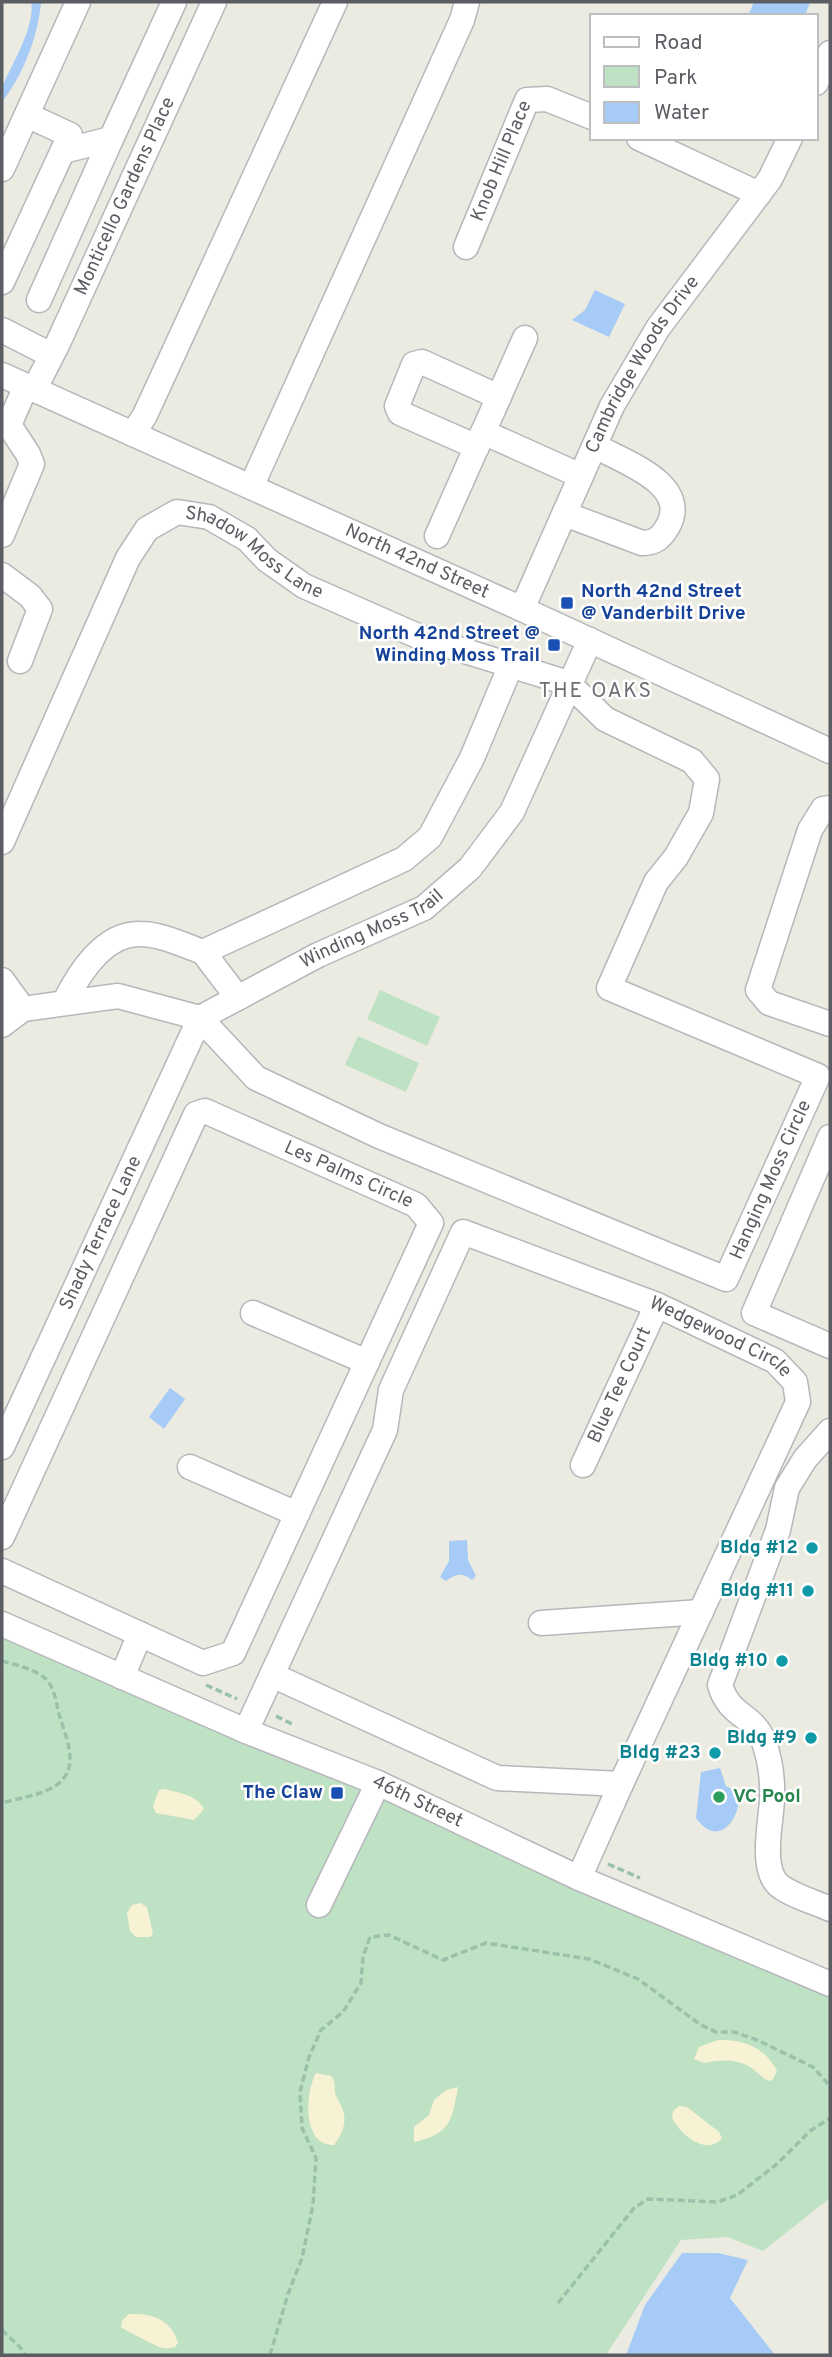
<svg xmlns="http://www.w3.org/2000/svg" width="832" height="2357" viewBox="0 0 832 2357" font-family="Overpass,sans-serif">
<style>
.green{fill:#c0e2c4}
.sand{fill:#f7f2d3}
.water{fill:#a7cbf7}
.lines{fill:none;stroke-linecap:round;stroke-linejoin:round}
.minor-casing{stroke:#b5b7bb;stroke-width:27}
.path{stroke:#9ac2aa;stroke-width:3.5;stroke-dasharray:7 3.5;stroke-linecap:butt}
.minor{stroke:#fff;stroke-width:24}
.transit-dot{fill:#1a4fb4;stroke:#fff;stroke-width:2.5}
.culture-dot{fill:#0f9aa8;stroke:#fff;stroke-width:2.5}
.leisure-dot{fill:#2e9e5b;stroke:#fff;stroke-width:2.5}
.labels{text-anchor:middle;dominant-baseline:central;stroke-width:5;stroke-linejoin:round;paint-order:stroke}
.street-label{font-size:19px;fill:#5a5d62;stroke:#fff}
.transit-label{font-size:19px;font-weight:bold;fill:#164399;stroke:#fff;text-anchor:end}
.culture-label{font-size:19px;font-weight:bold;fill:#0d838f;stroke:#fff;text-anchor:end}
.leisure-label{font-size:19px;font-weight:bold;fill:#27864d;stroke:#fff;text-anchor:start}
.neighbourhood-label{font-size:21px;letter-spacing:2px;fill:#6c6f74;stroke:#fff}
</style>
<rect width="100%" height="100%" fill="#ecebe2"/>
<path class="green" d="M380 990 440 1017 427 1046 367 1019Z
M358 1036 419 1063 406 1092 345 1065Z
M2 1631 830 1997V2198L763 2251 727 2237 681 2240 606 2355H2Z"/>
<path class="sand" d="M165 1789C179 1793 197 1795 204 1809L194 1820 156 1813 153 1806 159 1790Z
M140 1903 147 1907 153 1934 150 1937H136L130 1931 127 1913 132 1905Z
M718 2040C743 2039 765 2047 777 2071L773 2079 770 2081C761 2078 757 2071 750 2067 735 2058 719 2060 704 2063L694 2059 699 2047Z
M316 2073 331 2076C336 2082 334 2084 335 2092 336 2098 340 2102 342 2108 348 2122 342 2134 334 2145 302 2146 305 2093 316 2073Z
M458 2087C452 2120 451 2134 414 2142V2127L429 2115 434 2100 446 2090Z
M679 2106 687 2107 719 2132 722 2138C707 2157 680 2134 672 2118L673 2111Z
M129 2314C152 2313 171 2319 178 2343L175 2347C171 2348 167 2349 163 2348 159 2348 123 2329 121 2327L122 2321Z"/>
<path class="water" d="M31 2H41C38 37 23 75 2 102 2 97 1 90 3 85 12 65 36 24 31 2Z
M754 2H810L805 16H748Z
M595 290 625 304 609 337 572 320 585 310Z
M170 1388 185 1399 164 1429 149 1417Z
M467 1540 468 1560 476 1576 472 1580C461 1572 456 1574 446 1581L440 1577 449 1561V1541Z
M720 1768 726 1786 739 1793C741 1820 718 1849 696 1818L701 1772Z
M682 2253H718L748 2260 730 2298 775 2355H626L645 2305Z"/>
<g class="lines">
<g class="minor-casing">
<g id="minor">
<path d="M816 83 830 53"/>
<path d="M639 138 759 194"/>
<path d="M63 151 111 139 174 2"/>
<path d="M2 169 78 2"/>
<path id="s1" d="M466 247 527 100 547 99 592 117"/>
<path d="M2 282 70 135 27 115"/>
<path d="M39 300 111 139"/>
<path d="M2 330 51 355"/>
<path id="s2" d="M2 375 522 609 830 751"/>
<path id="s3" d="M34 390 58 343 214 2"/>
<path d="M483 432 581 476"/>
<path d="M133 434 145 415 335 2"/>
<path d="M477 447 400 413 397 406 414 364 422 362 499 397"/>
<path d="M251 487 462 20 467 2"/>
<path d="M565 514 642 543C655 543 661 538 668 526 691 484 622 461 595 446"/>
<path d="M2 535 32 464 28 454 9 425 26 386"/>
<path d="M437 536 525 338"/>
<path d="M2 575 30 596 40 609 20 661"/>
<path id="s4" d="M522 609 612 406 658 328 770 179 790 138"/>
<path d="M830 808 823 809 810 830 758 990 769 1003 830 1024"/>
<path id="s5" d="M2 842 128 558 147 529 177 512 209 517 247 539 267 560 304 586 420 637 568 683 605 719 692 761 707 779 701 813 676 857 656 882 609 988 818 1076 726 1279 379 1136 256 1078 200 1018 2 1447"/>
<path d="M203 952 238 998"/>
<path d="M2 980 23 1009"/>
<path id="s6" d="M2 1001 23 1009 118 996 200 1018 318 955 424 908 470 868 512 812 590 640"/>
<path d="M64 1003C78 975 103 933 140 934 161 934 183 945 203 952L404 859 430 837 472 758 511 665"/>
<path d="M2 1025 23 1009"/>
<path d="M830 1137 754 1313 830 1346"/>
<path d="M253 1313 367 1362"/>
<path d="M830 1431 805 1459 787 1488 778 1530 720 1685C729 1717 754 1714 764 1742 770 1760 773 1781 772 1800 771 1823 759 1872 781 1887 795 1897 815 1902 830 1909"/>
<path id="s7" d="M583 1465 657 1305"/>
<path d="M190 1467 297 1514"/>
<path id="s8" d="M2 1537 196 1114 205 1111 416 1205 431 1223 233 1653 203 1663 2 1571"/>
<path d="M541 1623 701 1612"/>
<path id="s9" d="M2 1624 246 1731 378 1783 579 1878 830 1984"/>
<path d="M272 1675 497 1778 621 1784"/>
<path d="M122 1677 140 1634"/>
<path id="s10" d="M246 1731 385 1430 391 1390 463 1232 657 1305 775 1361 795 1382 798 1402 621 1784 579 1878"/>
<path d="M319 1905 378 1783"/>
</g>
</g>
<path class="path" d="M2 1661C16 1665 35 1669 46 1679 55 1689 56 1702 59 1714 65 1736 81 1766 58 1784 43 1795 19 1798 2 1803
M206 1685 237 1699
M276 1716 294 1725
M608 1864 640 1878
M558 2303 634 2208 648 2199 718 2202 737 2195 777 2164 810 2131 830 2118
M2 2330 20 2347 25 2355
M270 2355 288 2294 302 2258 313 2205 316 2158 302 2128 300 2092 309 2057 321 2030 343 2012 361 1983 363 1957 370 1937 389 1935 443 1960 486 1943 589 1959 638 1979 701 2025 716 2032H734L757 2040 813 2067 830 2086"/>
<use href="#minor" class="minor"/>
</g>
<g class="transit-dot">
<rect x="560" y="596" width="14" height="14" rx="3.5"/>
<rect x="547" y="638" width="14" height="14" rx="3.5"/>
<rect x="330" y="1786" width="14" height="14" rx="3.5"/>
</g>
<g class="culture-dot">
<circle cx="812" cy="1548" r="7"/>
<circle cx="808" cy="1591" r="7"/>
<circle cx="782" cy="1661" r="7"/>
<circle cx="811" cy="1738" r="7"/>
<circle cx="715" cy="1753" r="7"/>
</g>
<circle class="leisure-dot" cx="719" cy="1797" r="7"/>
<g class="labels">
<g class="street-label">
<text stroke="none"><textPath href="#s1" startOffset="93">Knob Hill Place</textPath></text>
<text stroke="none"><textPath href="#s3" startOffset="214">Monticello Gardens Place</textPath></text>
<text stroke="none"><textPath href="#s4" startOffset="273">Cambridge Woods Drive</textPath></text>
<text stroke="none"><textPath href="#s5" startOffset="469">Shadow Moss Lane</textPath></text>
<text stroke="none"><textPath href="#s2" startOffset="455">North 42nd Street</textPath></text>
<text stroke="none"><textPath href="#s6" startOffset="397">Winding Moss Trail</textPath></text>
<text stroke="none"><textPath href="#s8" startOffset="632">Les Palms Circle</textPath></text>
<text transform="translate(771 1180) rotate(-66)">Hanging Moss Circle</text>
<text transform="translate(101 1233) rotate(-65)">Shady Terrace Lane</text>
<text stroke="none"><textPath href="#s10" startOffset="824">Wedgewood Circle</textPath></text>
<text stroke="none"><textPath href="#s7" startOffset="88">Blue Tee Court</textPath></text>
<text stroke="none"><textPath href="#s9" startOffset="452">46th Street</textPath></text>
</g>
<g class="transit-label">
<text x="581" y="592" text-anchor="start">North 42nd Street<tspan x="581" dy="22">@ Vanderbilt Drive</tspan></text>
<text x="540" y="634">North 42nd Street @<tspan x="540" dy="22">Winding Moss Trail</tspan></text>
<text x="323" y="1793">The Claw</text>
</g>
<g class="culture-label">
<text x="798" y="1548">Bldg #12</text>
<text x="794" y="1591">Bldg #11</text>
<text x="768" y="1661">Bldg #10</text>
<text x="797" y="1738">Bldg #9</text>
<text x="701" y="1753">Bldg #23</text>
</g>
<g class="leisure-label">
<text x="733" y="1797">VC Pool</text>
</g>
<g class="neighbourhood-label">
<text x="596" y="691">THE OAKS</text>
</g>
</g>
<rect width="832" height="2357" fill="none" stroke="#5a5d62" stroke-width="7"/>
<rect x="590" y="14" width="228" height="126" fill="#ffffff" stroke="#bdbec0" stroke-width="2"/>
<rect x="604" y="37" width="35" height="10" fill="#ffffff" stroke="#bdbec0" stroke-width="2"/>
<text x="654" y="49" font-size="21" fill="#5a5d62">Road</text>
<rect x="604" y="66" width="35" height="21" fill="#c0e2c4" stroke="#bdbec0" stroke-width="2"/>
<text x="654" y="84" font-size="21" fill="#5a5d62">Park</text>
<rect x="604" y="102" width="35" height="21" fill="#a7cbf7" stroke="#bdbec0" stroke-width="2"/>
<text x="654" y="119" font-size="21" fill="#5a5d62">Water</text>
</svg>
